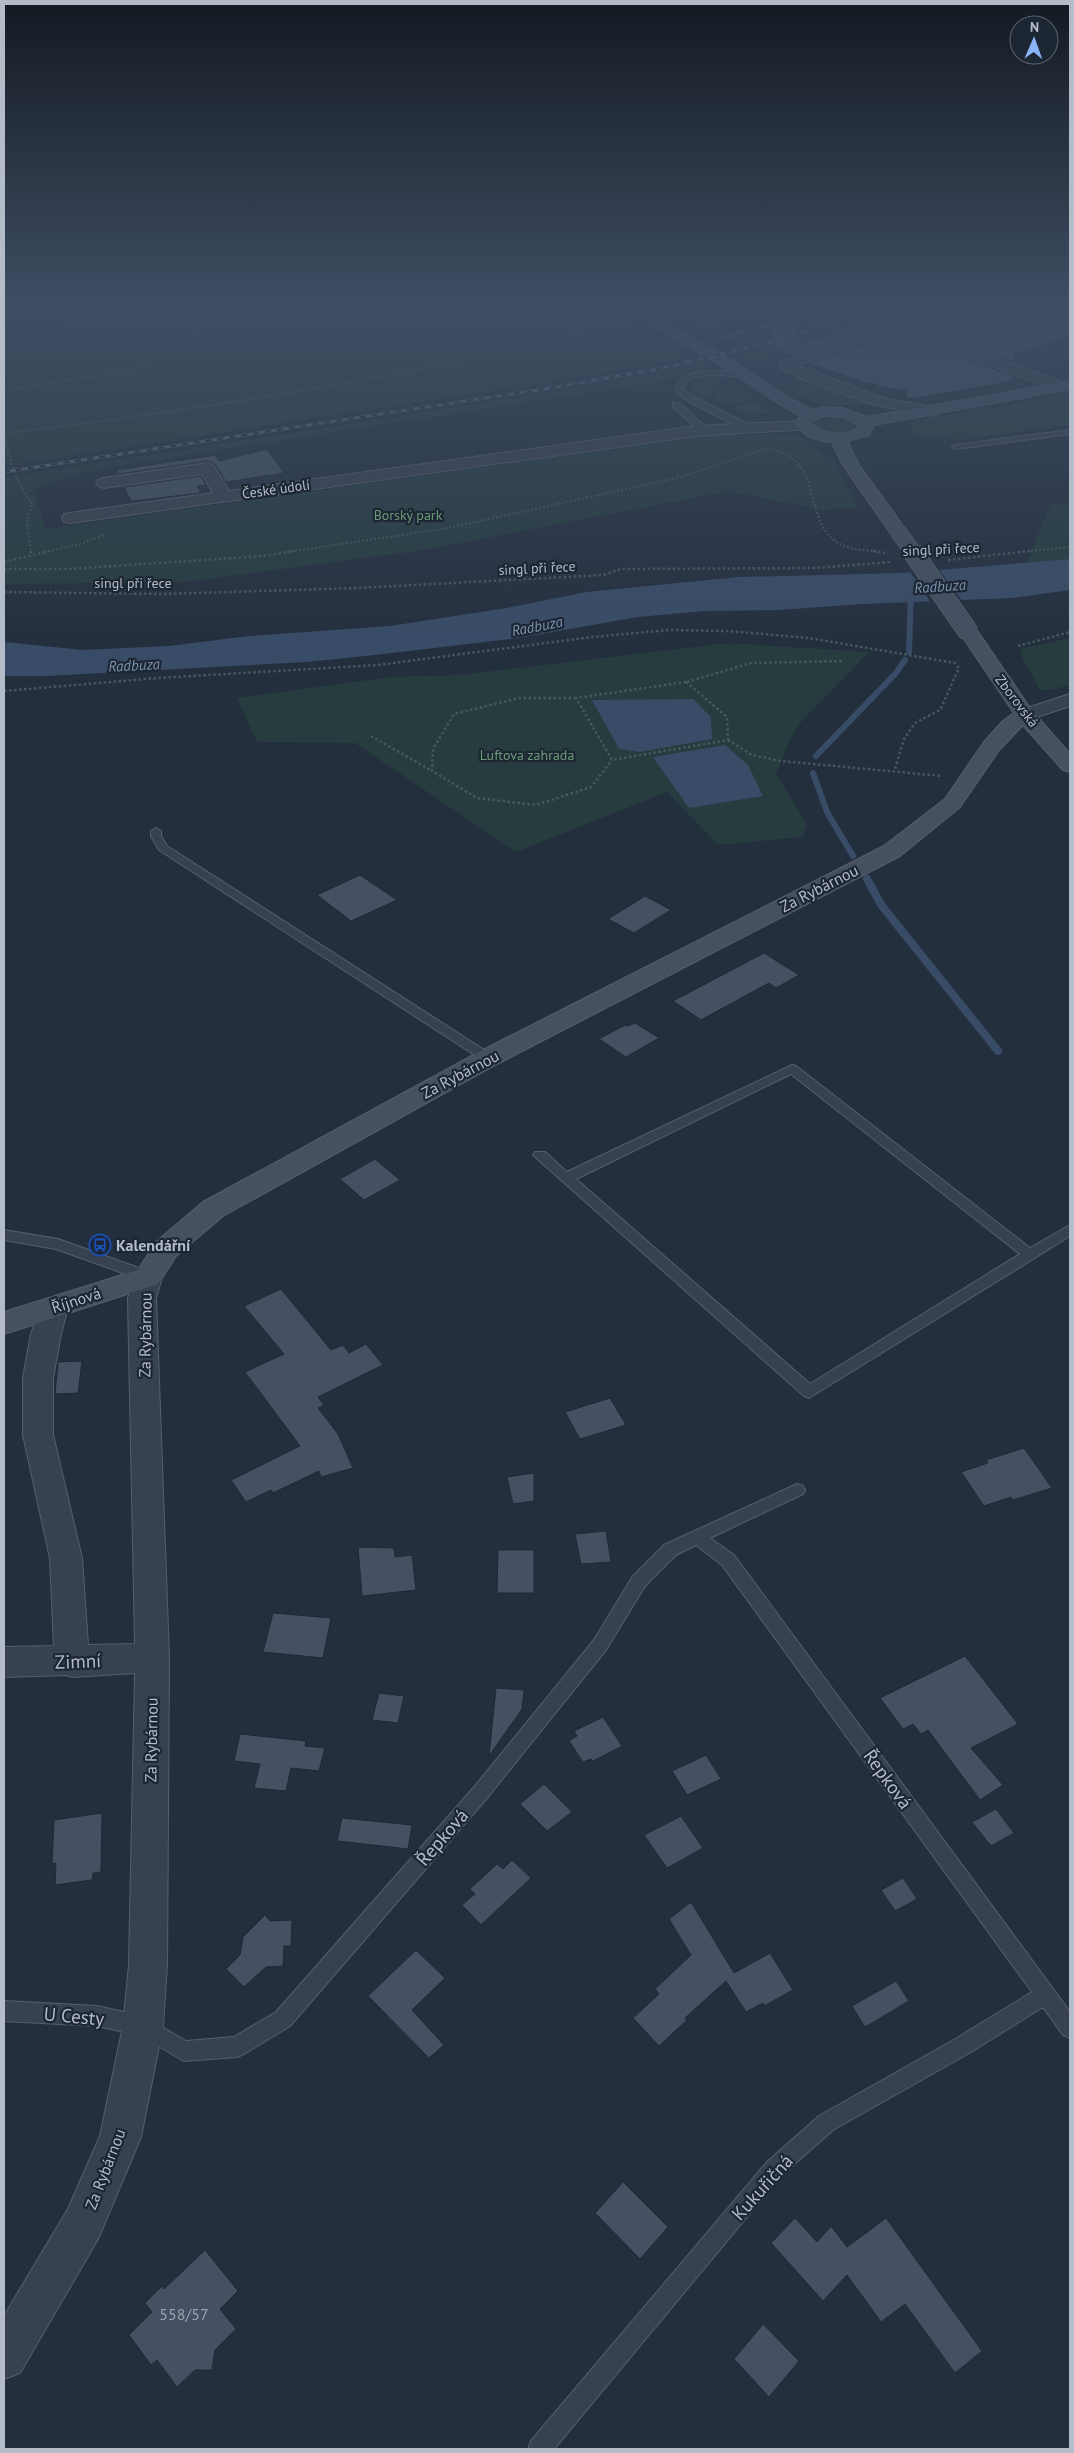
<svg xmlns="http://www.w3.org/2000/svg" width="1074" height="2453" viewBox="0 0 1074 2453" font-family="'PT Sans',sans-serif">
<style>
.green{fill:#263c3f}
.water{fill:#394c67}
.pier{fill:#242f3e}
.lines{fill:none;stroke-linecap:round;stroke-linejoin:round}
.stream-far1{stroke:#394c67;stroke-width:6}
.stream{stroke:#394c67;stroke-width:8}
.building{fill:#455162;stroke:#1f2835}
.lane-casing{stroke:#565f6c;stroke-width:2}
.street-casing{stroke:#565f6c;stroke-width:2}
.secondary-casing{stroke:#565f6c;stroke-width:2}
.path-far1{stroke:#44595c;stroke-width:2;stroke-dasharray:2 2;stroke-linecap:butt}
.path{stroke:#44595c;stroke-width:2.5;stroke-dasharray:2.5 2.5;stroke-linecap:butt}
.lane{fill:#38414e;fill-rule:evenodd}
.street{fill:#38414e;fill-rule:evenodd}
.secondary{fill:#465061;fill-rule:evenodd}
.rail-casing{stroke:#5a6575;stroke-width:3}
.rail{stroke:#1d2633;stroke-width:2;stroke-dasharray:6;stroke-linecap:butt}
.secondary-bridge-far1-casing{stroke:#565f6c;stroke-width:17;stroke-linecap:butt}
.secondary-bridge-casing{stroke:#565f6c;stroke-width:21;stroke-linecap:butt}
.secondary-bridge-far1{stroke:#465061;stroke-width:16}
.secondary-bridge{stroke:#465061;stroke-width:19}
.labels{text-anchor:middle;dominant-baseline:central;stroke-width:4.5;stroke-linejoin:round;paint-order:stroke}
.far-street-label{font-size:14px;fill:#b4bcc9;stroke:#1d2633}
.far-park-label{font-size:14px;fill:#6b9a76;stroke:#1d2633}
.far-water-label{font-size:15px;font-style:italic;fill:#7c92b1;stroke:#1d2633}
.street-label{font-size:16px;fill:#b4bcc9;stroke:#1d2633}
.poi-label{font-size:16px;font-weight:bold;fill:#b4bcc9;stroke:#1d2633;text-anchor:start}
.near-number-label{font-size:16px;fill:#98a1af}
.near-street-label{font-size:19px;fill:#b4bcc9;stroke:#1d2633}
</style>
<rect width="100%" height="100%" fill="#242f3e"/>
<path class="green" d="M69 302H597L689 358 530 385 4 466V333L58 331Z
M651 302H683L728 328 707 332 693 323H685Z
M900 302H923L769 355 776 359 753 363 740 356 835 328Z
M702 362 706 365 705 367 679 372 668 380 118 466 74 475 35 489 45 529 702 436 783 434 798 436 834 462 859 507 822 510 729 491 424 550 186 582 4 584V477L540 394 646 376Z
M716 378 719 379 710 397 703 399 692 392 693 385 704 380Z
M802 382 861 401 865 400 872 403 859 406 815 403 787 386Z
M727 383 729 384 750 399 727 404 715 399Z
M1070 394V425L958 440 912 435 911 421Z
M755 402 771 413 751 415 734 407Z
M825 419 851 421 855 425C848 437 824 433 814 426L815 421Z
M1070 502V559L1027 563 1050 505Z
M1070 638V685L1051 690H1040L1023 659 1020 649Z
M728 643 869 652 800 723 788 744 776 774 807 824 803 837 718 845 667 792 516 852 355 743 257 742 237 698 390 677 460 675Z"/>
<path class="water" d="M1070 559V590L1012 598 863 604 778 610 704 611 638 617 518 638 375 655 307 662 47 676H4V642L83 650 169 646 249 636 390 626 507 608 587 592 738 577 901 573Z
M693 699 711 717 712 739 640 752 619 749 592 700Z
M725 745 748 765 763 796 689 808 653 757Z"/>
<path class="pier" d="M938 568 962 601 931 603 909 570Z"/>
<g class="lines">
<path class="stream-far1" d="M909 652 911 590
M816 756 896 673 905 660
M813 773 827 812 853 856"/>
<path class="stream" d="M867 879 882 906 998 1051"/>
</g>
<path class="building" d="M763 302H789L802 344 925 302 942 303 789 356 776 349Z
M968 305 1070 316V336L1019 354 1014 351V362L915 326Z
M897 333 1013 376V381L918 398H907L906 390 877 387 878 384H869L808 363Z
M267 449 284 473 226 482 215 464 208 461 118 474 116 470 216 455 219 461Z
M201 476 206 485 197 486 201 493 131 501 124 487Z
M360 875 397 900 351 921 317 895Z
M645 896 671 910 634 933 608 919Z
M764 953 799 975 776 988 769 983 701 1020 673 1001Z
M635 1023 659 1038 626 1057 599 1039 625 1025 628 1026Z
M375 1159 400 1180 364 1200 340 1179Z
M281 1289 331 1350 343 1345 349 1353 366 1344 383 1365 318 1397 324 1405 318 1408 338 1434 353 1468 321 1477 319 1471 273 1493 271 1490 246 1502 231 1480 300 1446 245 1372 284 1354 244 1306Z
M82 1361 78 1393 55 1394 58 1362Z
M610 1398 626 1425 580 1439 565 1412Z
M1024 1448 1052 1488 1013 1500 1011 1497 984 1506 961 1472 988 1463 986 1460Z
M534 1473V1501L513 1504 507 1477Z
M606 1531 611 1562 581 1564 575 1534Z
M358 1547 394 1548 395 1557 412 1555 416 1590 362 1596Z
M498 1550H534V1593H497Z
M273 1613 331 1618 323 1658 263 1652Z
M965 1656 1018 1724 971 1748 1003 1785 980 1800 928 1730 921 1734 913 1724 903 1729 880 1698Z
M496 1688 524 1690 522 1709 489 1756Z
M379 1693 404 1696 398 1723 372 1720Z
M603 1717 622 1746 593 1761 591 1759 583 1762 569 1741 577 1736 574 1731Z
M240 1734 306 1741 305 1746 325 1748 319 1771 291 1768 286 1791 254 1788 260 1764 234 1761Z
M706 1755 721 1779 687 1795 672 1771Z
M544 1784 572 1812 547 1831 520 1804Z
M996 1809 1014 1833 991 1846 972 1822Z
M102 1813 101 1872 93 1873 92 1880 55 1885 56 1863 52 1864 54 1820Z
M681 1816 703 1848 667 1868 644 1835Z
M342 1818 412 1825 408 1849 337 1841Z
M512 1860 531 1878 481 1925 462 1905 475 1894 470 1889 497 1864 503 1869Z
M903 1878 917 1899 895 1911 881 1890Z
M691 1902 734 1973 770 1953 793 1990 764 2006 763 2003 746 2012 726 1981 685 2018 687 2020 659 2046 633 2018 659 1994 655 1989 691 1955 669 1919Z
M265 1915 270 1921 292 1920 291 1946H284L283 1966 266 1967 244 1987 226 1969 240 1955 243 1937Z
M416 1950 445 1978 412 2010 444 2045 429 2058 368 1996Z
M896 1981 909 2001 865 2027 852 2006Z
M623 2182 668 2227 640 2259 595 2213Z
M795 2218 817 2242 831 2226 847 2247 886 2218 982 2351 955 2373 905 2304 881 2322 847 2275 823 2301 771 2243Z
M205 2250 238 2291 220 2309 236 2329 215 2350 212 2370H195L177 2387 157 2360 151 2365 129 2335 152 2312 145 2303 162 2286 164 2289Z
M763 2324 799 2361 769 2397 734 2359Z"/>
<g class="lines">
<g class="lane-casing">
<path id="lane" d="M722 371 750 375 746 377C725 375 706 372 686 381L683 389 692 396 753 427V431H747L686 400 675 389C684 370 703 370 722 371Z
M673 403H679L708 429V433H702L673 407Z
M1070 430V434L956 449 952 447 956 445Z
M156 828 161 831V836L167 846 492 1055 494 1058 492 1061H484L159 850 151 836V831Z
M792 1065 796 1066 1030 1248 1070 1225V1236L809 1398 804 1396 533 1155 535 1152H545L567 1172ZM791 1074 1020 1254 810 1384 576 1179Z
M4 1230 58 1239 153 1273 155 1277 148 1282 56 1249 4 1240Z
M797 1484 803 1486 805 1490 803 1494 710 1538 734 1555 1070 2012V2038L1063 2035 1043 2007 971 2052 833 2130 781 2176 554 2449H528L531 2441 767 2162 819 2116 957 2038 1032 1992 722 1565 696 1545 676 1555 645 1586 606 1650 487 1798 290 2026 244 2054 237 2057 184 2061 139 2035 97 2026 4 2021V2001L97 2006 143 2016 186 2041 234 2037 276 2012 475 1786 594 1640 633 1576 664 1545Z"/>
</g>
<g class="street-casing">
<path id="street" d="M949 302H968L966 305 910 326 1067 384 1069 387 1067 390H1057L897 331 796 365 883 398 938 408 941 411 938 414 933 416 875 405 804 380 778 366 784 360Z
M998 302 1070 304V312L1005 306Z
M804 421 812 426 809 429 696 436 70 523 64 522 62 518 64 514 70 513 213 493 202 474 104 488 98 486 96 483 98 480 104 478 207 463 213 465 229 491 696 426Z
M1070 694V706L1025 721 1018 719 1015 715 1018 711Z
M148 1267 158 1270 162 1277 156 1298 169 1658 167 1965 163 2026 141 2137 98 2239 20 2373 4 2379V2316L68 2209 100 2136 123 2026 129 1965 135 1673 72 1677 67 1675 4 1677V1647L54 1646 50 1558 23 1435V1378L31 1334 44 1300 54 1297 64 1300 68 1307 61 1334 53 1378V1435L82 1558 88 1645 135 1644 128 1298 138 1270Z"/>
</g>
<g class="secondary-casing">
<path id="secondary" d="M616 302H632L751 372 791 399 813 410 823 407 842 408 868 417 1070 381V389L874 425 869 435 847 441 859 465 906 530 903 534H891L843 465 832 442C815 440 804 437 795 423L801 416 781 405 741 378ZM832 416 845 418 859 426C849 438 820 435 811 423L820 417Z
M969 627 976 629 1032 711 1070 754V772L1063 770 1023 725 999 750 960 807 900 856 497 1064 223 1216 176 1256 158 1284 4 1334V1312L138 1270 156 1242 203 1202 479 1052 884 846 945 799 984 742 1003 721 1014 713 960 633 962 629Z"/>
</g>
<path class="path-far1" d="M514 302 633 356 652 353 654 348 647 340
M748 338 816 321 874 302
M545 344 599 355 630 356
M4 390 138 370 160 355 163 348 185 339 229 302
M4 432C10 458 15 484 33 504L27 520 31 552
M4 433C198 411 390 379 580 334
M771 448C778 451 786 453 792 458 819 478 808 528 840 544 853 551 868 550 882 552
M44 552 80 544 104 535
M287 552 443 529 681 477 768 448
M1019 552 1070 547"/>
<path class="path" d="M31 551V554
M873 551 885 553
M948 560 1030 551
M4 562 50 551
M4 569H69L263 556 295 551
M4 592 162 594 357 588 603 575 621 569 815 568 892 562
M1018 646 1070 632
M686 682 727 717 728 740 612 760 576 698Z
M687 682 751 663 843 661
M4 691 158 678 378 665 592 637 669 630 728 631 809 638 955 663 959 668 940 710 915 723 904 739 894 772
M576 698H519L454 714 433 749 432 771 477 798 536 805 591 787 612 760
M371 736 432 771
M728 740 752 755 781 761 942 776"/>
<use href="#lane" class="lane"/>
<use href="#street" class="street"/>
<use href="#secondary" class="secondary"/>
<g class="rail-casing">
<path id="rail" d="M721 338 801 318 841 302
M4 472 557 387 668 367 778 340 832 323 884 302"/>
</g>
<use href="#rail" class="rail"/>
<g class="secondary-bridge-far1-casing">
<path id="secondary-bridge-far1" d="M897 530 913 552"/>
</g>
<g class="secondary-bridge-casing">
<path id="secondary-bridge" d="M912 551 969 633"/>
</g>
<use href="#secondary-bridge-far1" class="secondary-bridge-far1"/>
<use href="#secondary-bridge" class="secondary-bridge"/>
</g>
<linearGradient id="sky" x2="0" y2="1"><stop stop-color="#141a22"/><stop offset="0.47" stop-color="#3f4d63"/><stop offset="1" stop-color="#3f4d63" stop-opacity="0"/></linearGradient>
<rect width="1074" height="645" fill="url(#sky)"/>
<defs>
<g id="bus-ring" transform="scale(1.125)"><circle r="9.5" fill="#1d2633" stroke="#1a4fb4" stroke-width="1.5"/><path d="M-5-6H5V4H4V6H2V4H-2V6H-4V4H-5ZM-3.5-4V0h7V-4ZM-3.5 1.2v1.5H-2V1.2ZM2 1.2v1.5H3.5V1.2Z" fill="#1a4fb4"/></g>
</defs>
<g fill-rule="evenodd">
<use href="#bus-ring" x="100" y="1245"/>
</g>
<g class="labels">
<g class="far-street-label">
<text transform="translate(276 489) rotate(-8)">České údolí</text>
<text transform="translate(941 549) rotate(-3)">singl při řece</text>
<text transform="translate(537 568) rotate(-3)">singl při řece</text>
<text x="133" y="583">singl při řece</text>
<text transform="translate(1017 701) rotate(53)">Zborovská</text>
</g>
<g class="far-park-label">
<text x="408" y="515">Borský park</text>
<text x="527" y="755">Luftova zahrada</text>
</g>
<g class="far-water-label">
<text transform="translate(940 586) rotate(-4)">Radbuza</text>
<text transform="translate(537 626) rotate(-11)">Radbuza</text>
<text transform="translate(134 665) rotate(-3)">Radbuza</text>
</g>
<g class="street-label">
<text transform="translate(819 888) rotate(-27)">Za Rybárnou</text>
<text transform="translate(460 1074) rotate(-28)">Za Rybárnou</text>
<text transform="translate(76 1300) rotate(-18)">Říjnová</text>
<text transform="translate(145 1335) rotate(-89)">Za Rybárnou</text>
<text transform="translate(151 1740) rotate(-89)">Za Rybárnou</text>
<text transform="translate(105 2169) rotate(-69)">Za Rybárnou</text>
</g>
<g class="poi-label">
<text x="116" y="1245">Kalendářní</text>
</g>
<g class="near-number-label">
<text x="184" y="2314">558/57</text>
</g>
<g class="near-street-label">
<text transform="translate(78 1661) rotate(-2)">Zimní</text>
<text transform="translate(888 1779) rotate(54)">Řepková</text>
<text transform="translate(442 1837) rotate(-49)">Řepková</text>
<text transform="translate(74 2016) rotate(5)">U Cesty</text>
<text transform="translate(762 2187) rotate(-48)">Kukuřičná</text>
</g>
</g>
<rect width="1074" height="2453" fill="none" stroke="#b4bcc9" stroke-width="10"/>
<g transform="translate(1034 40) rotate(2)"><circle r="24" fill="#1d2633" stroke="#59626f"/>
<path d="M0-4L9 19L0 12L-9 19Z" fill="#8ab4f8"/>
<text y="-8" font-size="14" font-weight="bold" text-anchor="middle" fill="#b4bcc9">N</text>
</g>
</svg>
